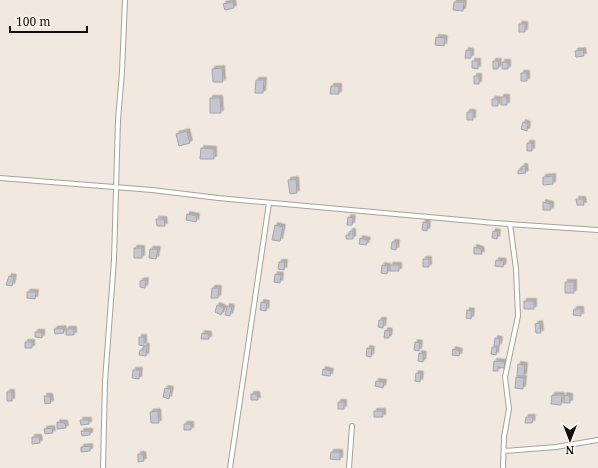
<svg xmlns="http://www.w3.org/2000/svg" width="598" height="468" viewBox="0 0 598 468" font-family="'Noto Serif',serif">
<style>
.building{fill:#c6c6d1;stroke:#a4a3ae;filter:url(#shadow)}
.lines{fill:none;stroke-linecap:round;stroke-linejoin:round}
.minor-casing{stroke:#a8a198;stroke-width:6}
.minor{stroke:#fff;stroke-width:4}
</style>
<defs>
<filter id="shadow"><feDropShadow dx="2.5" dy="-2.5" stdDeviation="0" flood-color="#0004"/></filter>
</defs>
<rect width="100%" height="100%" fill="#f1e9df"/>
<path class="building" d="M233 2 234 8 225 10 223 4Z
M454 2H464L463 11 453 10Z
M519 24H525V32H519Z
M436 37 445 38 444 46 435 45Z
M466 50 471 51V58H465Z
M583 50 584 56 576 57 575 51Z
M472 61H478V69L472 68Z
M493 61H499L498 69H493Z
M502 62H508V69H502Z
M222 68 223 82H213L212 69Z
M521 73H527V81H521Z
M474 76H479V84H474Z
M256 80H264L263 93H255Z
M331 86H339V94H330Z
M501 97H507V105H501Z
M210 98H220L221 113H210Z
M492 99H498V106H492Z
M467 112H473V120H467Z
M523 122 528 124 527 131 521 129Z
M187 131 190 143 179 146 176 134Z
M527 143H532V151H527Z
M201 148 214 149V159H200Z
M522 166H525L526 173 518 174V170H522Z
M553 176V184L543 185V177Z
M296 179 297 193 290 194 288 180Z
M576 199H583L584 205H577Z
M543 202 551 204V210H543Z
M187 214 197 216 196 222 186 220Z
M348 217 353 218 352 225H347Z
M156 219H164L165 226H157Z
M423 222 428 223 427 231 422 230Z
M275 225 283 227 280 241 272 240Z
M350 231H353V239H346V235H350Z
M493 231 498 232 497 239 492 238Z
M360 238 368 240 366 245 359 244Z
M392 242H397L396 250 391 249Z
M474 247 481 249 482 254H474Z
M134 248H142V258H134Z
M150 249H158L156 259 149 258Z
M423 259H429V267H423Z
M496 260 504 261 503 267 495 266Z
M279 262H285L284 270 278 269Z
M382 265 388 266 387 274 381 273Z
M390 265H399V271H390Z
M275 274 281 275 280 283 274 282Z
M9 276 14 277 12 286 6 285Z
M146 280 145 288 140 287V281Z
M565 282H574V293H565Z
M212 288H219L218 298H211Z
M27 292H36L35 299 27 298Z
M524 301H534V309H524Z
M261 302 267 303 266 311 260 310Z
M217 305 224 308 221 315 215 312Z
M227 306 232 307 230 316 225 315Z
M574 309H581V316L573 315Z
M467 310 472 311 471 319 466 318Z
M379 320H384L383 328 378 327Z
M540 323 541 333H536L535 324Z
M63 328 64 333 55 334 54 329Z
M66 329H74V335H66Z
M385 330 390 331 389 338H384Z
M35 332H42V338L35 337Z
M202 333 209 334V339H201Z
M139 337H144V346L139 345Z
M495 338 500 339 499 346H494Z
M25 342H32V348H25Z
M415 342 420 343 419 351 414 350Z
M144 346H147L146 356 139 355 140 350H144Z
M492 347H497L496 355 491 354Z
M367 348 372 349 371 357 366 356Z
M453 349 460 351 459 356 452 355Z
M419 353 424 354 423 362 418 361Z
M494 361 505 362 504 368 498 367V371H493Z
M518 364 525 365 524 376H517Z
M323 369 331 371 330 376 322 375Z
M133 370H140L139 379 132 378Z
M416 373 421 374 420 382 415 381Z
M516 377 524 378 523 389 515 388Z
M376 381 384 382 383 388 375 386Z
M165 388 171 389 169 399 163 397Z
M7 392H12V401H7Z
M251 394H257L258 400H251Z
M552 395H562L561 405 551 404Z
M564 395 570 396V403H564Z
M44 396H50L51 403 45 404Z
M338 402H344V409H338Z
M158 411 159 423H151L150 412Z
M374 411H383V417H374Z
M526 417H533L532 423H525Z
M80 420H89V424L81 425Z
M57 422 65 423 66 428 57 429Z
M184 424H191V430H184Z
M52 428 53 433 45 434 44 429Z
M81 431H90V435L82 436Z
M32 437H39L40 443 32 444Z
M90 446V451L81 452V447Z
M331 452H340V460L330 459Z
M138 454H143L144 461 138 462Z"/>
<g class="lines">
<g class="minor-casing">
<path id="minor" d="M0 178 152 190 218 198 495 223 598 230
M504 451 556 447 598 440
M103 468 105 381 114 260 118 120 122 72 125 0
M230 468 269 203
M349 468 352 426
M503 468 504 437 509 409 505 377 518 316 516 269 510 224"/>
</g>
<use href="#minor" class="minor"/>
</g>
<g transform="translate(570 440) rotate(180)" stroke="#fef6ec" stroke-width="3" paint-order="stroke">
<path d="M0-3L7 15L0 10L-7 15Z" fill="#110e0b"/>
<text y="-6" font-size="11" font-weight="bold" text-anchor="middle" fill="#110e0b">N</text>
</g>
<path d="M10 26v6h77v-6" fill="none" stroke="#110e0b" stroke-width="2"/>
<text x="16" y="26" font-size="12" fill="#110e0b" stroke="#fef6ec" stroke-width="3" paint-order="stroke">100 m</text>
</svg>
